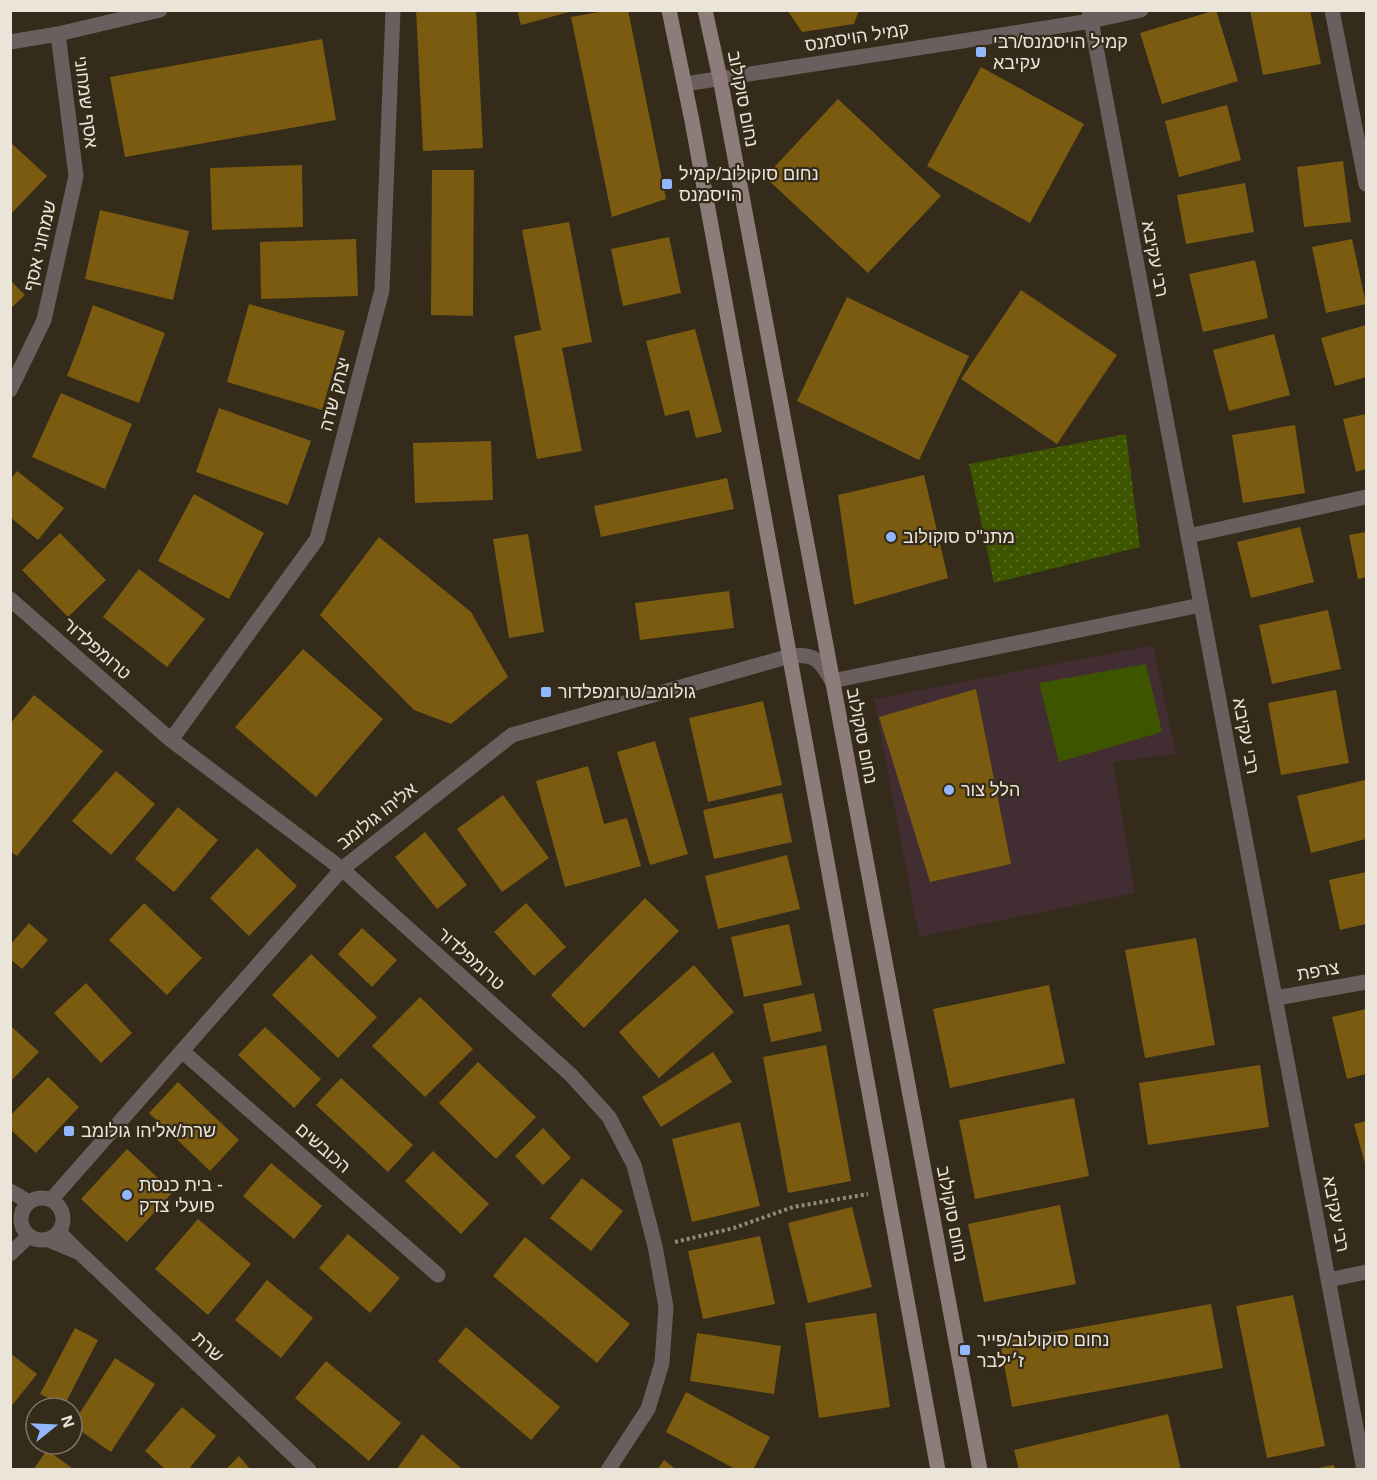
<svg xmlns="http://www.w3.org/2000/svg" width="1377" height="1480" viewBox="0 0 1377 1480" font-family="Helvetica,Heebo,sans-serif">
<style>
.education{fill:#412d32}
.green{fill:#3e5500}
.park{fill:url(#park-dots)}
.building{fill:#7a5b0f}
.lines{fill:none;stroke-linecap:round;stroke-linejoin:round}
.path{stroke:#91897b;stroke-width:4;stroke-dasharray:3 3;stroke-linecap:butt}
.pedestrian{stroke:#6a5f5e;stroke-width:15}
.minor{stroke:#6a5f5e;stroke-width:15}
.secondary{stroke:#8d7c7a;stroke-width:15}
.poi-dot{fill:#92b7fd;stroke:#342b1a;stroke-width:2}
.labels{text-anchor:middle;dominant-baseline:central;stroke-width:4.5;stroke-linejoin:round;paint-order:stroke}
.street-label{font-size:18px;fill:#eae4d9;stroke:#342b1a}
.poi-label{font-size:18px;fill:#eae4d9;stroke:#342b1a;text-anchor:start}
</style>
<defs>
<pattern id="park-dots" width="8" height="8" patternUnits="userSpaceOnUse" patternTransform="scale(1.5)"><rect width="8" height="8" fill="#3e5500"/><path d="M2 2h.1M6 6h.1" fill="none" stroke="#5a6d25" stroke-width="1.8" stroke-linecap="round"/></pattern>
</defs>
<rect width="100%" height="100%" fill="#342b1a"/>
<path class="education" d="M1153 645 1176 754 1113 762 1135 893 919 937 874 699Z"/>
<path class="green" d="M1146 664 1162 732 1059 762 1039 683Z"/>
<path class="park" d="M1126 434 1140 547 994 583 969 464Z"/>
<path class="building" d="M416 10H476L483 148 423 151Z
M517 10H573V11L521 25Z
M610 10H628L666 199 612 217 571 17Z
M787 10H859L854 24 802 32Z
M1216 10 1238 81 1162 104 1140 33Z
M1250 10H1310L1321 64 1263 75Z
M322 39 336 120 125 157 110 77Z
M981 67 1084 124 1030 223 927 166Z
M838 99 941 196 868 273 765 177Z
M1227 105 1241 160 1179 177 1165 121Z
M10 142 47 176 10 215Z
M1343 161 1351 222 1304 227 1297 167Z
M302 165 303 227 212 230 210 168Z
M432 170H474L473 316 431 315Z
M1245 183 1254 232 1186 244 1177 195Z
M100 210 189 231 173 300 85 279Z
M569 222 592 342 562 348 582 451 537 459 514 336 541 330 522 230Z
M669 237 681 293 623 306 611 249Z
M356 239 358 296 261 299 260 242Z
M1352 239 1366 304 1326 313 1312 247Z
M1255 260 1268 318 1203 332 1189 274Z
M10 280 25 295 10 309Z
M1021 290 1117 355 1057 444 961 379Z
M847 297 969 356 919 460 797 401Z
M249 304 345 331 322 410 227 382Z
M93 305 165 333 139 403 67 376 81 340Z
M1366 325V377L1335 386 1321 338Z
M695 329 722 432 696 438 689 410 665 416 646 341Z
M1274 334 1290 395 1229 411 1213 350Z
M61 393 132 424 105 489 32 457Z
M219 408 311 441 288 505 196 472Z
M1366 414V469L1356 472 1343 419Z
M1295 425 1305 493 1243 503 1232 435Z
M491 441 493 500 415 503 413 443Z
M17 471 64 508 38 540 10 517V480Z
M924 475 948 578 854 605 838 495Z
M727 478 734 509 601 537 594 506Z
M194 494 264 533 229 599 158 561Z
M1300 527 1314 582 1251 598 1237 542Z
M1366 532V577L1358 579 1349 535Z
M60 533 106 580 68 617 22 570Z
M528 534 544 632 509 638 493 539Z
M379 537 471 612 508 677 451 724 414 710 320 615Z
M139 569 205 619 167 667 103 617Z
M729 591 734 628 640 640 635 603Z
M1328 610 1341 669 1272 684 1259 625Z
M303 649 383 719 316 797 235 727Z
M976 689 1011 864 930 882 879 717Z
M1336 690 1349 763 1281 775 1268 703Z
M34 695 103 751 17 856 10 851V724Z
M763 701 782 785 708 802 689 718Z
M655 741 688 854 650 865 617 752Z
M588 766 604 824 627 818 641 866 565 887 536 781Z
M116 771 155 804 111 855 72 821Z
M1365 780 1366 787V839L1311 853 1297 796Z
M782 793 792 842 714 859 703 810Z
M503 795 549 858 502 892 457 829Z
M178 807 218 840 174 892 135 859Z
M425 832 467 885 437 909 395 857Z
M257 848 297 886 249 936 210 898Z
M787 855 800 909 718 929 705 876Z
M1366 872V924L1340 930 1329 880Z
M645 898 679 931 584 1028 551 995Z
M144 903 202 958 167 995 109 940Z
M526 903 566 947 534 976 494 932Z
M29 923 48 940 22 969 10 959V945Z
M789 924 802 985 744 997 731 937Z
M362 928 397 960 372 987 338 954Z
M1196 938 1215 1045 1145 1058 1125 950Z
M311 954 377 1017 338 1058 272 995Z
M694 965 734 1012 659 1078 619 1032Z
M86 983 132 1033 101 1063 54 1013Z
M1049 985 1065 1063 950 1088 933 1009Z
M814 993 822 1031 771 1042 763 1004Z
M420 997 473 1049 425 1097 372 1046Z
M1366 1009V1074L1347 1079 1332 1017Z
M10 1025 39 1052 10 1082Z
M265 1027 321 1079 294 1108 238 1055Z
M826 1045 851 1181 788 1193 763 1057Z
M713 1052 732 1082 661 1127 642 1097Z
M478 1062 536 1117 496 1159 439 1103Z
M1260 1065 1269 1127 1148 1145 1139 1083Z
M48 1077 79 1107 36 1153 10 1129V1116Z
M341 1078 413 1145 388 1172 316 1105Z
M178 1082 239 1140 210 1171 149 1113Z
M1074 1098 1089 1176 975 1199 959 1120Z
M1366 1121V1167L1354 1124Z
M740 1122 760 1206 692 1222 672 1139Z
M543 1128 571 1158 543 1185 515 1156Z
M127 1149 173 1192 127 1242 81 1199Z
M433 1151 489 1204 461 1234 405 1181Z
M271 1163 322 1206 294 1239 243 1196Z
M582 1178 623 1211 591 1251 550 1218Z
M1060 1205 1076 1284 984 1302 968 1224Z
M852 1207 872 1287 808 1303 788 1223Z
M198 1219 251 1264 208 1315 155 1269Z
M348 1234 400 1278 370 1313 319 1268Z
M760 1236 775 1304 703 1319 688 1251Z
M525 1237 630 1324 597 1363 493 1276Z
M267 1280 313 1318 281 1358 235 1320Z
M1293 1295 1325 1446 1267 1458 1236 1306Z
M1211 1304 1223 1368 1012 1407 1000 1342Z
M876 1313 890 1407 819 1418 805 1323Z
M466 1327 560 1407 531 1440 438 1361Z
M75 1328 98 1340 64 1406 40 1394Z
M697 1333 781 1346 774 1394 690 1381Z
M10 1353 37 1374 10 1408Z
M115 1358 155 1384 111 1452 72 1425Z
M326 1361 401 1423 369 1461 295 1398Z
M686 1392 770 1437 753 1470H737L666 1432Z
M182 1407 216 1436 188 1470H166L145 1451Z
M1168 1414 1181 1470H1019L1014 1450Z
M422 1434 463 1470H396Z
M47 1450 75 1470H33Z
M239 1456 251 1470H225Z
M664 1460 677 1470H657Z
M1334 1465 1335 1470H1317V1468Z"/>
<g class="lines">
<path class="path" d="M675 1242 734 1228 793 1207 868 1194"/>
<path class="pedestrian" d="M1188 536 1366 497
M832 681 1201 605"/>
<path class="minor" d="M1089 10 1364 1470
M1332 10 1366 184
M10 42 58 34 160 10
M685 84 1091 21 1141 10
M10 390 44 320 76 176 58 34
M10 599 171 740 342 869 571 1075 609 1117 634 1165 655 1246 666 1307 662 1363 648 1409 608 1470
M171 740 317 539 382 290 393 10
M1276 998 1366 982
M182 1051 438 1275
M10 1191 29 1202
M21 1219a21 21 0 1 1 42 0a21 21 0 1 1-42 0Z
M51 1200 342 869 512 735 790 656C815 653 820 660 832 681
M49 1240 80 1253 60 1233
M80 1253 309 1470
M10 1254 29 1236
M1329 1280 1366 1272"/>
<path class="secondary" d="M669 10 692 121 938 1470
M705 10 720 78 980 1470"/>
</g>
<g class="poi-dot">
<rect x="975" y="46" width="12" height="12" rx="3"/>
<rect x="661" y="178" width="12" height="12" rx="3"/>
<circle cx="891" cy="537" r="6"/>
<rect x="540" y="686" width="12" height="12" rx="3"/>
<circle cx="949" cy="790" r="6"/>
<rect x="63" y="1125" width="12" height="12" rx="3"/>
<circle cx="127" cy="1195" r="6"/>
<rect x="959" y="1344" width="12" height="12" rx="3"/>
</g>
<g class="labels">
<g class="street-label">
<text transform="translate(857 37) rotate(-9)">קמיל הויסמנס</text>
<text transform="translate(743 99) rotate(79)">נחום סוקולוב</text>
<text transform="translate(86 102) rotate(83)">אסף שמחוני</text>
<text transform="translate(40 246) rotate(-77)">שמחוני אסף</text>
<text transform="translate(1155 259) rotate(79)">רבי עקיבא</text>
<text transform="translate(335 394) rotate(-75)">יצחק שדה</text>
<text transform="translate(97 649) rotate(41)">טרומפלדור</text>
<text transform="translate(862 736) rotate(79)">נחום סוקולוב</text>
<text transform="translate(1246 736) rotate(79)">רבי עקיבא</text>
<text transform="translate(377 816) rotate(-38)">אליהו גולומב</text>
<text transform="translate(471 959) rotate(42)">טרומפלדור</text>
<text transform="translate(1318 971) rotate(-10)">צרפת</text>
<text transform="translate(323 1148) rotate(41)">הכובשים</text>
<text transform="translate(952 1214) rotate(79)">נחום סוקולוב</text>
<text transform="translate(1336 1214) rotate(79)">רבי עקיבא</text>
<text transform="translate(208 1347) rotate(43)">שרת</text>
</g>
<g class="poi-label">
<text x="993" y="42">קמיל הויסמנס/רבי<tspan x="993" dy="21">עקיבא</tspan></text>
<text x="679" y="174">נחום סוקולוב/קמיל<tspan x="679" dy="21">הויסמנס</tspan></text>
<text x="903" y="537">מתנ"ס סוקולוב</text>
<text x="558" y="692">גולומב/טרומפלדור</text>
<text x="961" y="790">הלל צור</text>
<text x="81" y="1131">שרת/אליהו גולומב</text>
<text x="139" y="1185">בית כנסת -<tspan x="139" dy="21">פועלי צדק</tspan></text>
<text x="977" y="1340">נחום סוקולוב/פייר<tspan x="977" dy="21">ז׳ילבר</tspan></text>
</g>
</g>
<rect width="1377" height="1480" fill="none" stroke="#eae4d9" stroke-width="24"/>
<g transform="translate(54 1426) rotate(72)"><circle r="28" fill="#342b1a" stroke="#7d7566" stroke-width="1.5"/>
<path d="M0-4.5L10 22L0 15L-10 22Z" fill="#92b7fd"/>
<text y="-9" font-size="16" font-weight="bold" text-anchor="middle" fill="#eae4d9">N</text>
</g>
</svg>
